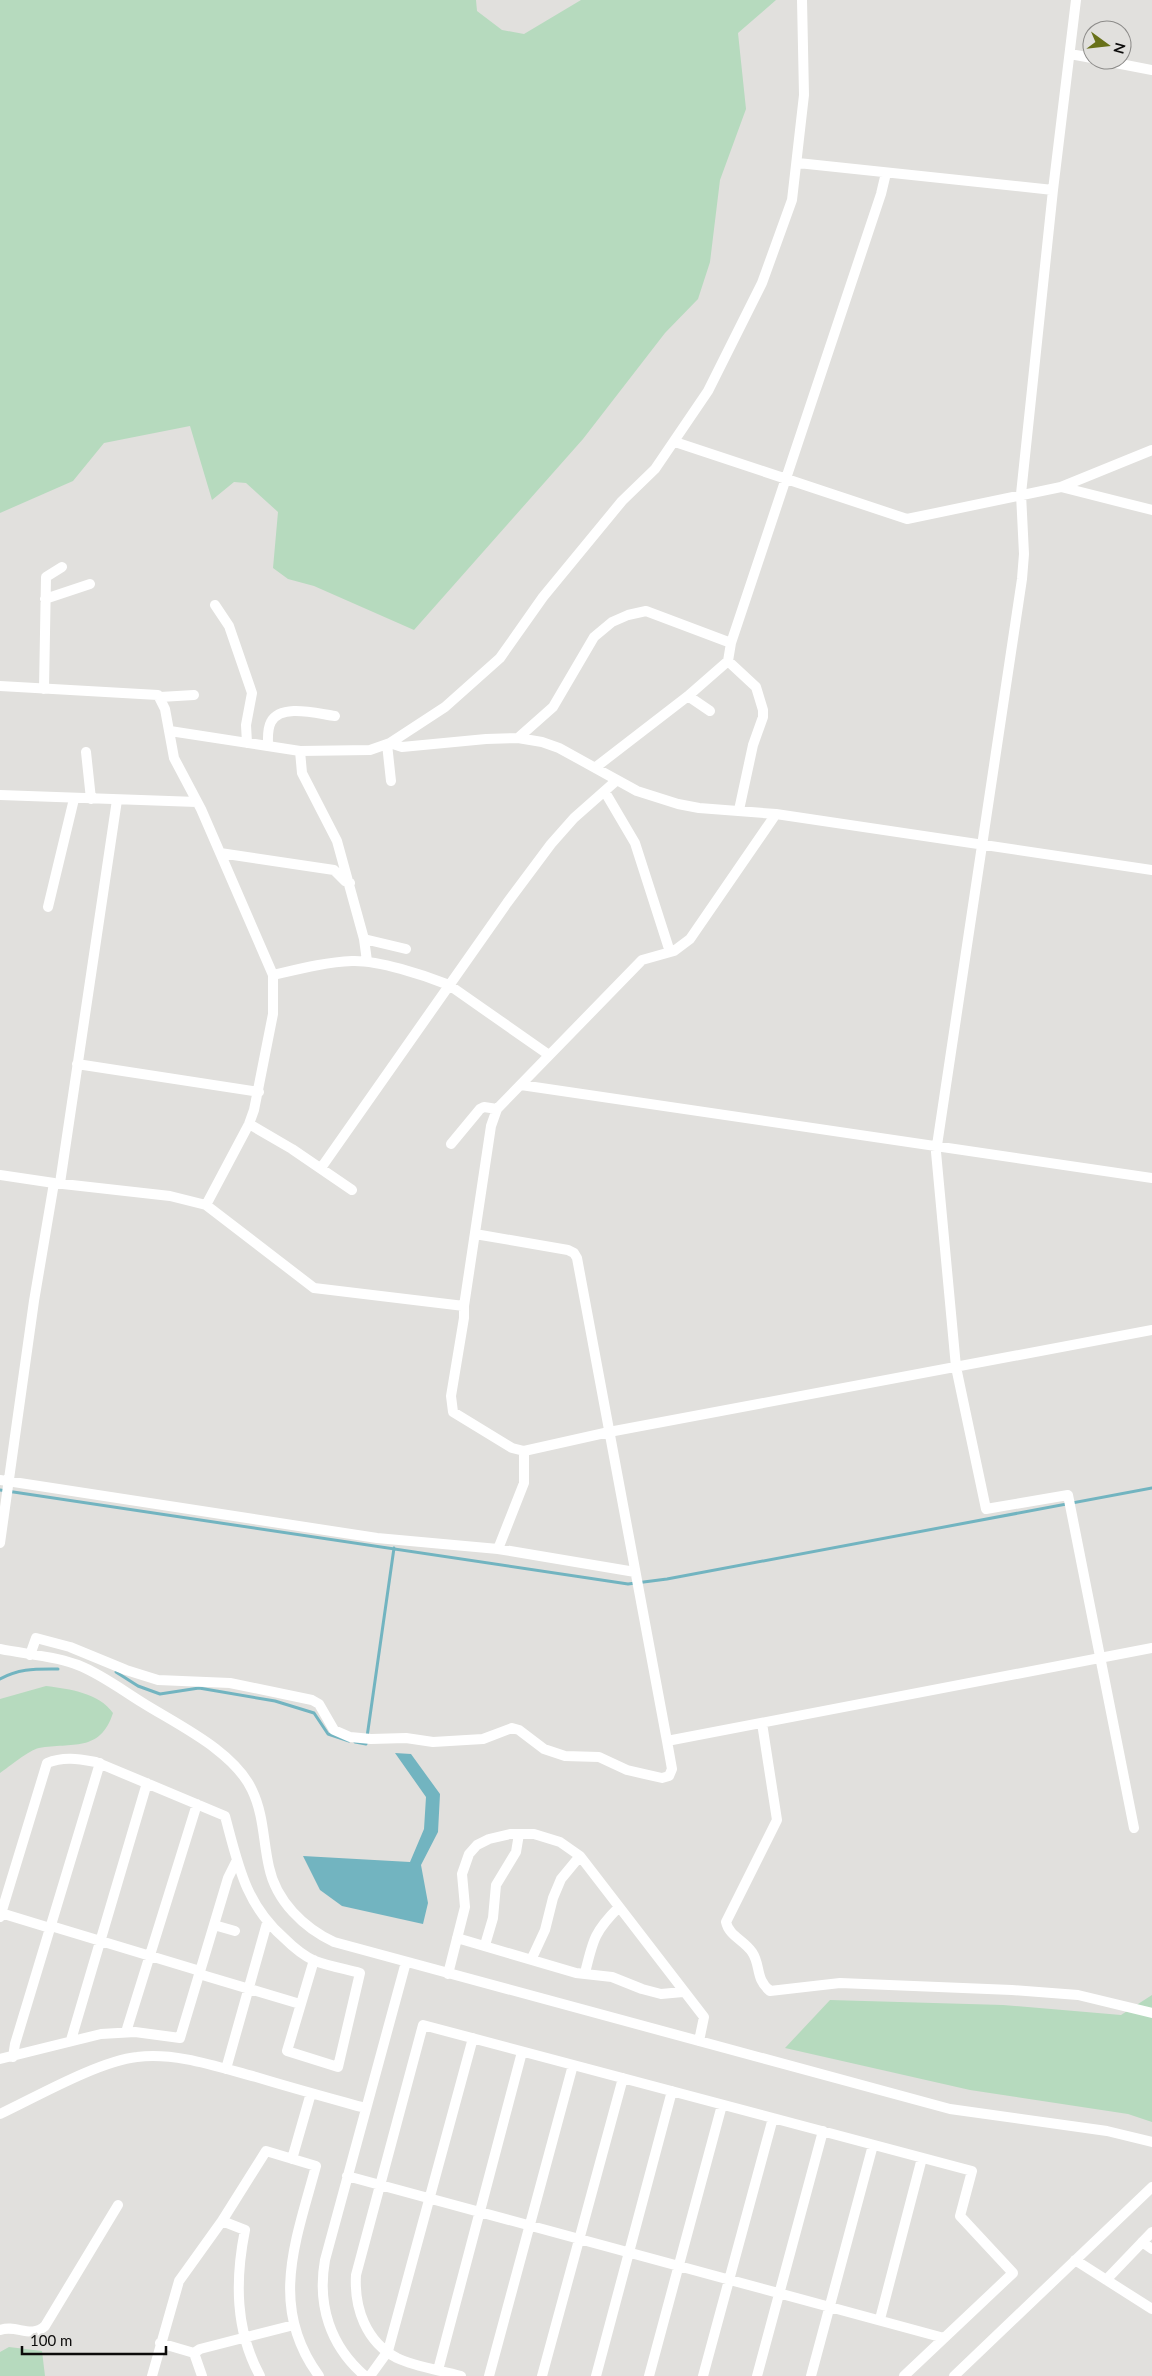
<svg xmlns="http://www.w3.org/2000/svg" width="1152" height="2376" viewBox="0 0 1152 2376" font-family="Lato,sans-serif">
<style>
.green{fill:#b6dabe}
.water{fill:#72b4c0}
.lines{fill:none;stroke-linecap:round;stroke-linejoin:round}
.stream{stroke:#72b4c0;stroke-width:3}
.minor{stroke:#fff;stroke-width:10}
</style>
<rect width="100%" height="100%" fill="#e1e0dd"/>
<path class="green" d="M0 0H476L477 11 502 30 524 34 581 0H776L738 33 746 109 720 180 710 262 698 299 665 333 583 439 414 630 314 586 288 579 273 568 278 512 246 483 234 482 212 500 190 426 104 443 73 481 0 513Z
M46 1686C70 1689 99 1693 113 1713 100 1753 72 1742 39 1748 29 1750 9 1767 0 1773V1699Z
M1152 1995V2122L1128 2114 970 2090 785 2048 830 2000 1003 2005 1121 2015Z
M9 2347 42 2351 45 2376H0V2352Z"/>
<path class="water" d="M395 1753 411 1754 440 1794 438 1832 421 1865 428 1903 423 1924 342 1906 320 1890 303 1856 410 1862 424 1829 426 1797Z"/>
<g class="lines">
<path class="stream" d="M0 1490 628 1584 667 1579 1152 1488
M116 1672 138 1686 160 1694 199 1688 275 1701 314 1713 328 1734 349 1741
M0 1679C19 1668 36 1669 58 1669
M355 1742 366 1744 394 1548"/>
<path class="minor" d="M1076 0 1053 190 1021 494 1024 554 1022 579 936 1152 956 1367 986 1509 1068 1495 1134 1828
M1070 54 1092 58
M1100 60 1152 70
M798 163 1053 190
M675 442 907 519 1061 487 1152 450
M1061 487 1152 510
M45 599 90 584
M215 605 229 626 252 693 246 725 247 743
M728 661 756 687 763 710V717L753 745 739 810
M0 686 158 695 165 709 174 758 201 809 273 975V1014L254 1110 249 1124 206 1205
M44 689 46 577 62 567
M688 696 710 711
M160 697 194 695
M170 731 300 751 370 750 390 743 402 747 486 739 518 738 542 742 559 748 637 791 678 804 699 808 776 814 1152 870
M518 738 553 707 594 637 612 622 628 615 646 611 731 643
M390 743 445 707 500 658 543 597 622 501 655 469 708 391 762 283 792 200 804 95 802 0
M387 744 391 781
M268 746C268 738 267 729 271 722 281 703 318 714 335 716
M300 751 302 773 337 841 364 939 367 961
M86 752 91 799
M596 767 688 696 728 661 731 643 881 194 886 173
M605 792 635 843 670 952
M0 795 197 802
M776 814 690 939 674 951 642 960 497 1109 491 1126 464 1306V1318L451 1396 453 1412 512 1448 524 1451 609 1432 1152 1330
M220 853 334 870 345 881 350 883
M48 907 74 799
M364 939 406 949
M273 975C299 969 326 962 352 961 378 960 424 975 449 985L549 1055
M77 1064 259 1092
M521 1085 1152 1178
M249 1124 292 1149 352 1190
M451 1144 480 1109 484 1107 497 1109
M321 1168 507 903 551 844 574 818 617 780
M0 1175 54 1183 34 1301 0 1543
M54 1183 170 1196 206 1205 314 1288 464 1306
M60 1183 117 800
M0 1480 377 1538 498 1549 635 1572
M498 1549 524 1483V1451
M0 1649C24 1654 56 1656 78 1665 101 1674 122 1690 143 1703 178 1725 234 1751 252 1790 264 1815 263 1841 269 1867 276 1901 304 1928 334 1942L950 2109 1107 2131 1152 2142
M30 1655 36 1638 70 1647 126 1670 158 1680 230 1683 312 1700 319 1704 334 1730 350 1737 371 1739 406 1738 433 1742 483 1739 512 1728 519 1730 544 1749 565 1756 599 1757 627 1770 662 1778 669 1776 672 1769 667 1741 577 1258 574 1253 568 1250 475 1234
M762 1723 777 1820 726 1922C729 1936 744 1940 752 1952 761 1965 755 1979 770 1991L840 1983 1012 1990 1078 1995 1152 2013
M667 1741 1152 1648
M1 1913 50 1928
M0 1917 47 1763C64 1756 79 1759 96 1762L225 1816C238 1864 245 1904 284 1938 293 1947 304 1956 315 1961 329 1966 345 1969 360 1973L338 2067 287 2051 314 1960
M214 1925 235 1931
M51 1926 200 1971
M457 1938 576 1973 612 1977 642 1989 661 1994 683 1992
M485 1945 493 1918 496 1885 516 1852 519 1834
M532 1958 545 1930 553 1898 561 1879 580 1856
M585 1973C593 1940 594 1932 619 1907
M199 1974 300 2004
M448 1974 465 1907 462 1874 469 1854 477 1845 489 1839 510 1834H534L560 1842 580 1856 704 2017 699 2041
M126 2032 197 1804
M71 2040 147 1783
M13 2057 15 2044 100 1763
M0 2059 101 2034 135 2032 180 2038 228 1878 236 1862
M226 2069 267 1923
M0 2114C36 2097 99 2061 137 2057 176 2052 218 2067 256 2077 292 2088 329 2098 365 2108
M292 2159 311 2093
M347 2176 944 2338
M222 2221 245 2230C235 2280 235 2330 260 2376
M1142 2242 1152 2249
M1075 2260 1152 2309
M1106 2280 1152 2232
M880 2319 922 2158
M0 2330C16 2324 31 2339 45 2326L118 2205
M160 2343 194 2353 202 2376
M194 2353 200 2349 294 2325
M438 2370 522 2052
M152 2376 179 2281 222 2221 266 2151 316 2166C296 2240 268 2307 319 2376
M365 2376C330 2346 317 2305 325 2260L406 1962
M370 2376 388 2351 473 2038
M461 2376C440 2370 416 2367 397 2358 366 2342 354 2308 356 2275L423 2025 972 2171 960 2216 1013 2273 904 2376
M489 2376 573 2065
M542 2376 623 2078
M596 2376 672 2091
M649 2376 722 2105
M703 2376 773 2118
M757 2376 823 2131
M811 2376 873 2145
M954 2376 1152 2187"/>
</g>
<g transform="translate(1107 45) rotate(105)"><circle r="24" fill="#e1e0dd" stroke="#8c8b89"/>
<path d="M0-4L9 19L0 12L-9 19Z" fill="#687119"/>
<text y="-8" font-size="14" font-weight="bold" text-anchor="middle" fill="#0c0b0a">N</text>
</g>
<path d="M22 2346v8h144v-8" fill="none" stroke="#0c0b0a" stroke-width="2.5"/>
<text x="30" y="2346" font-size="15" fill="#0c0b0a" stroke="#e1e0dd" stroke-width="4" paint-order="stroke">100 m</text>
</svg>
